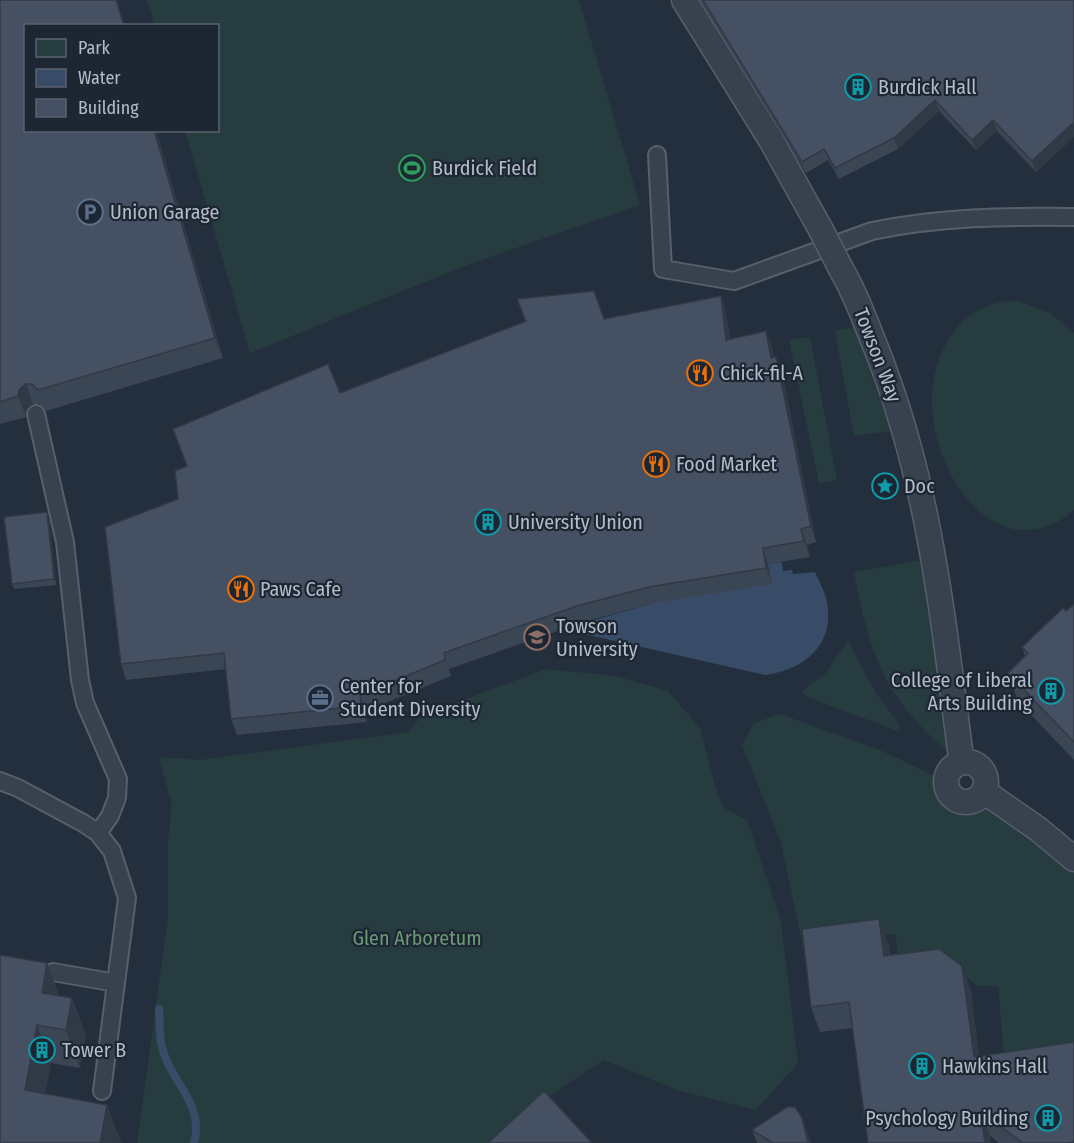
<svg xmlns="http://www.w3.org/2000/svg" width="1074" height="1143" viewBox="0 0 1074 1143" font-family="'Fira Sans Condensed',sans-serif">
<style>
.green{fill:#263c3f}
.water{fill:#394c67}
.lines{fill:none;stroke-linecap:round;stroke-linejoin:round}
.stream{stroke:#394c67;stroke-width:8}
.service-casing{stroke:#565f6c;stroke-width:20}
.pedestrian-casing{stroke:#565f6c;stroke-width:27}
.service{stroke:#38414e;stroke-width:16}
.pedestrian{stroke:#38414e;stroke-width:24}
.pedestrian-bridge-casing{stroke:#565f6c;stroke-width:27;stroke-linecap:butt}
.pedestrian-bridge{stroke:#38414e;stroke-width:24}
.wall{fill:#3b4654}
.shaded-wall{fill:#303945}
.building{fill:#455162;stroke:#303945;stroke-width:1.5}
.labels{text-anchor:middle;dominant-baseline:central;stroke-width:4.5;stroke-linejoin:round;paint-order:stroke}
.poi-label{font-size:20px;fill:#b4bcc9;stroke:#1d2633;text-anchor:start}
.street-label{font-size:20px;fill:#b4bcc9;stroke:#1d2633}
.park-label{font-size:20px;fill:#6b9a76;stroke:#1d2633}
</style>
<rect width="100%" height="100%" fill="#242f3e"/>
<path class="green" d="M147 0H579L640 205 467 265 250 353 185 131 218 130V26L155 25Z
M1018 301 1050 313 1074 333V510C985 588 890 422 952 334 968 312 990 300 1018 301Z
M854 327 891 431 854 436 835 331Z
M810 337 837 480 819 483 789 340Z
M922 560 949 753C883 695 870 656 854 572Z
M848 640 875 692 900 725 899 729 895 730 807 697 801 691 825 674Z
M546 669 616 676 668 691 700 728 717 793 724 808 747 820 781 922 798 1063 756 1110 677 1090 604 1060 549 1096 500 1143H137L168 918V841L172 806 159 757 200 760 409 732 421 716Z
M780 714 880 750 935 776C933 806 962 820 986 805L1074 873V1055L1005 1066 998 986H978L950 965 900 971 895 934 803 947 781 843 742 745 754 723Z"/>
<path class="water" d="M782 562 783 571 792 570 793 574 815 572C819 581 824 590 826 598 837 644 805 670 765 675L562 629 654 603 721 590 768 564Z"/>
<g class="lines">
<path class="stream" d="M159 1009C160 1021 159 1035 162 1047 170 1082 205 1103 194 1143"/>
<g class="service-casing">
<path id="service" d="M657 155 663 269 734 281 872 231C939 217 1006 216 1074 217
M36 414 65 542 80 680 85 703 118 779 117 798 110 816 98 833
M0 781 18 788 83 823 98 833 112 851 127 898 102 1091
M53 972 116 983"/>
</g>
<g class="pedestrian-casing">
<path id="pedestrian" d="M684 0 771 140 821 230
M841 269C856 294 865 321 876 348 929 481 942 610 960 750
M946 782a20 20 0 1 1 40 0a20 20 0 1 1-40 0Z
M992 797 1038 829 1074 859"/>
</g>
<use href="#service" class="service"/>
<use href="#pedestrian" class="pedestrian"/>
<g class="pedestrian-bridge-casing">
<path id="pedestrian-bridge" d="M821 230 841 269"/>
</g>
<use href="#pedestrian-bridge" class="pedestrian-bridge"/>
</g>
<path class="wall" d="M0 0H117L125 26H26L156 130 223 358 46 411 40 404H33L26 410V417L0 424Z
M700 0H1074V137L1036 172 997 131 976 150 939 111 898 149 839 179 828 160 806 173Z
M721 296 726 312 730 339 772 347 774 357H776L782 373 816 542 807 545 810 557 768 564 772 584 654 603 583 622 449 669 451 676 366 711 367 722 237 735 231 719 226 669 126 680 121 664 178 499 187 466 340 393 525 322 517 299 604 319Z
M47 512 49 518 56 585 14 589 12 584Z
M1074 604V760L1018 701 1008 673 1025 656 1022 647Z
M879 919 888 943 890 955 971 990 979 1057 1074 1042V1143H999L853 1028 820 1032 811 1007Z
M47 963 59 996 72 998 86 1036 80 1068 51 1063 45 1094 107 1105 121 1143H0Z
M802 1118 811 1143H757L752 1130Z"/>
<path class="shaded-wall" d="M116 0H117L125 26H124Z
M935 100 939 111 898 149 894 138Z
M993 120 997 131 976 150 972 140Z
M1074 122V137L1036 172 1032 161Z
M154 130H156L223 358 215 338Z
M721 296 726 312 732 356 726 340Z
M766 331 772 347 777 374 771 358Z
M776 357 782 373 816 542 811 526Z
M26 384 33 404 26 410V417L18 396 19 390Z
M47 512 49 518 56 585 54 579Z
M801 529 807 545 810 557 804 541Z
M763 548 768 564 772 584 766 568Z
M360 695 366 711 367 722 361 706Z
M879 919 888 943 893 980 884 956Z
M47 963 61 1001 42 993Z
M962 966 971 990 982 1082 974 1057Z
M72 998 86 1036 80 1068 66 1030Z
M37 1025 51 1063 39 1128 25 1090Z
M107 1105 121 1143H100Z
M981 1112 990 1136 991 1143H985Z
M802 1118 811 1143H808Z"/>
<path class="building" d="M0 0H116L124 26H26V130H154L215 338 38 390 32 384H26L19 390 18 396 0 402Z
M703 0H1074V122L1032 161 993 120 972 140 935 100 894 138 835 168 824 149 802 162Z
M594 291 604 319 721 296 726 340 766 331 771 358 776 357 811 526 801 529 804 541 763 548 766 568 649 587 577 606 466 645 444 653 445 660 360 695 361 706 231 719 224 653 121 664 105 527 178 499 175 471 187 466 173 429 328 364 340 393 526 321 517 299Z
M47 512 54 579 12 584 4 517Z
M1074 604V742L1008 673 1028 653 1022 647 1063 608 1066 611Z
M879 919 884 956 939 949 962 966 974 1057 1074 1042V1142L1066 1143H1023L981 1112 985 1143H868L849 1002 811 1007 802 929Z
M0 955 47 963 42 993 72 998 66 1030 37 1025 25 1090 107 1105 100 1143H0Z
M544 1091 592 1143H488Z
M787 1107H795L802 1118 808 1143H773L752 1130Z"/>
<defs>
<g id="building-ring" transform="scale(1.35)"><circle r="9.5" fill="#1d2633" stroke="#0f9aa8" stroke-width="1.5"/><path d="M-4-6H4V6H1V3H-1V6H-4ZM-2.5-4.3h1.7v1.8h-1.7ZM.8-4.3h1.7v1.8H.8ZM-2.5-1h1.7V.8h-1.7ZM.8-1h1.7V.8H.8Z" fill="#0f9aa8"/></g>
<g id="stadium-ring" transform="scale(1.35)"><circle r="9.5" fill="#1d2633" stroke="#2e9e5b" stroke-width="1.5"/><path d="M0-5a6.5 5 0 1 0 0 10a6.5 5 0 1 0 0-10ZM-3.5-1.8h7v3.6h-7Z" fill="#2e9e5b"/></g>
<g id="parking-ring" transform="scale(1.35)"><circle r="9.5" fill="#1d2633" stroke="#5c6f8a" stroke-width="1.5"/><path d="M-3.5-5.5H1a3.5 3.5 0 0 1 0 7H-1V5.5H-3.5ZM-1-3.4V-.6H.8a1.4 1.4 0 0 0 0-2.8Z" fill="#5c6f8a"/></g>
<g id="restaurant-ring" transform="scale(1.35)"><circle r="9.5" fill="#1d2633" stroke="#e8710a" stroke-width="1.5"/><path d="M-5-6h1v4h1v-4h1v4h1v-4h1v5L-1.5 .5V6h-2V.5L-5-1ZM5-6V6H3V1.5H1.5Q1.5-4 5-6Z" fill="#e8710a"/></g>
<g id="sight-ring" transform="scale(1.35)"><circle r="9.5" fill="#1d2633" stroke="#0f9aa8" stroke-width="1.5"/><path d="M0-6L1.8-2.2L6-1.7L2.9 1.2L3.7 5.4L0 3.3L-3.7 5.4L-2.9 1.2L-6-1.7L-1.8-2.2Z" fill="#0f9aa8"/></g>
<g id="university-ring" transform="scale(1.35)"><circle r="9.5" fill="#1d2633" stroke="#8d6e63" stroke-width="1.5"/><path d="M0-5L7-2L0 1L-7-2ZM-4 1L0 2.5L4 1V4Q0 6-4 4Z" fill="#8d6e63"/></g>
<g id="office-ring" transform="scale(1.35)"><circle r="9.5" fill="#1d2633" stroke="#5c6f8a" stroke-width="1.5"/><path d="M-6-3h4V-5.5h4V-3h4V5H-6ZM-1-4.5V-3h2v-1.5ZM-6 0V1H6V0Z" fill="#5c6f8a"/></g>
</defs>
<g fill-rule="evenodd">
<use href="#building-ring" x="858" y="87"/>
<use href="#stadium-ring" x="412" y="168"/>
<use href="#parking-ring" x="90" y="212"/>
<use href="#restaurant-ring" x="700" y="373"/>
<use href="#restaurant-ring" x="656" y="464"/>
<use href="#sight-ring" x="885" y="486"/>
<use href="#building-ring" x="488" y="522"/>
<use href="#restaurant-ring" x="241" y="589"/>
<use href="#university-ring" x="537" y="637"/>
<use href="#building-ring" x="1051" y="691"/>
<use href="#office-ring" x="320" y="698"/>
<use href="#building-ring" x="42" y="1050"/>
<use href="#building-ring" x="922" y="1066"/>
<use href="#building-ring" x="1048" y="1118"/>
</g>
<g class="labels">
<g class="poi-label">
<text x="878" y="87">Burdick Hall</text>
<text x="432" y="168">Burdick Field</text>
<text x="110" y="212">Union Garage</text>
<text x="720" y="373">Chick-fil-A</text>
<text x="676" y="464">Food Market</text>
<text x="904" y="486">Doc</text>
<text x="508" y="522">University Union</text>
<text x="260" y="589">Paws Cafe</text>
<text x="556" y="626">Towson<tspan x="556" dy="23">University</tspan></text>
<text x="1032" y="680" text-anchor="end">College of Liberal<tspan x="1032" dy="23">Arts Building</tspan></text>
<text x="340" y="686">Center for<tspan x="340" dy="23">Student Diversity</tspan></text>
<text x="62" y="1050">Tower B</text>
<text x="942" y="1066">Hawkins Hall</text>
<text x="1028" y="1118" text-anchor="end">Psychology Building</text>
</g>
<g class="street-label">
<text transform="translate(878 355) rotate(69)">Towson Way</text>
</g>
<g class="park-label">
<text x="417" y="938">Glen Arboretum</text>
</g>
</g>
<rect x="24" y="24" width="195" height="108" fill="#1d2633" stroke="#59626f" stroke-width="1.5"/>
<rect x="36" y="39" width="30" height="18" fill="#263c3f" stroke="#59626f" stroke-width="1.5"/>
<text x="78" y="54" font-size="18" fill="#b4bcc9">Park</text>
<rect x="36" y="69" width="30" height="18" fill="#394c67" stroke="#59626f" stroke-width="1.5"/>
<text x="78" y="84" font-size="18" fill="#b4bcc9">Water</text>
<rect x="36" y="99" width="30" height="18" fill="#455162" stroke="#59626f" stroke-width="1.5"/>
<text x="78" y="114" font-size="18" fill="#b4bcc9">Building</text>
</svg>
